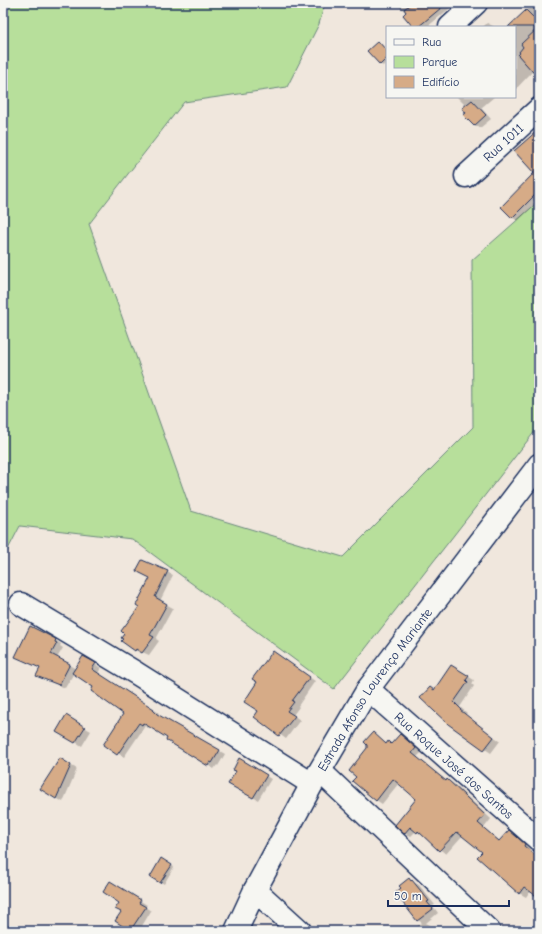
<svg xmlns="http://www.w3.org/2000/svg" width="542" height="934" viewBox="0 0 542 934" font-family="'Comic Neue',sans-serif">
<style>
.green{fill:#b7df9b;stroke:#69877c}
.shadow{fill:#0003}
.building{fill:#d6ab87;stroke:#1b2f5e}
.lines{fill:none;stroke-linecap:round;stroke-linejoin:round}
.minor-casing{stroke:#1b2f5e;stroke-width:25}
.major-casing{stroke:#1b2f5e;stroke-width:25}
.minor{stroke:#f6f6f2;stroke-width:22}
.major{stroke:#f6f6f2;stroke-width:22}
.labels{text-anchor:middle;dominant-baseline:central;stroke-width:3;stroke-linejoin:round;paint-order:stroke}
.street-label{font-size:13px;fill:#1b2f5e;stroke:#f6f6f2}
</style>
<rect width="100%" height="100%" fill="#f0e7dd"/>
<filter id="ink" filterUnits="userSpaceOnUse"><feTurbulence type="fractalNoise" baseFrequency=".025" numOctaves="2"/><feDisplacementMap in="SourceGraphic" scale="8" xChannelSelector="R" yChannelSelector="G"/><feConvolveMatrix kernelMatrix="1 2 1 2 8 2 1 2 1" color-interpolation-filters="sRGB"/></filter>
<g filter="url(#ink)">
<path class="green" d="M3 3H325L319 24 287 87 184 102 89 224 191 511 343 557 473 427 472 260 539 201V426L334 689 132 539 20 526 3 559Z"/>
<path class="shadow" d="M397 3H456L427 27H414L406 13Z
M535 3H539V74L533 71 515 90V27H509Z
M487 23 493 26 494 27H483Z
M378 42 387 50V62L383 66 380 64Z
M457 97H494L481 108 491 119 480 128 475 125 465 115 467 113 466 106Z
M539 127V196L533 202 535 204 518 221 513 218 502 207 535 173 514 150 538 131 537 129Z
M137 571 167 572 173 575 160 601 173 608 156 639 159 641 149 655 142 652 141 653 135 650 140 607 151 578Z
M55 640 61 644 60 646 63 648 57 658 76 669 83 657 101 668 98 673 159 713 158 714 164 719 225 754 218 766 217 765 214 769 167 740 168 738 150 726 148 728 145 726 124 757 104 745 125 713 94 686 74 673 65 688 37 676Z
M279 656 315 681 298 706 299 707 293 715 300 720 286 739 255 716 259 711 258 682Z
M457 670 474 680 472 684 474 686 460 707 467 713 465 715 500 741 491 753 485 749 435 691Z
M66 717 91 731 82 746 57 731Z
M374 734 387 744 392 745 400 735 406 739 422 752 417 757 447 781 448 780 454 784 491 819 484 828 500 841 509 831 515 835 531 848 529 850 539 858V897L530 891 526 897 519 893 483 852 463 835 446 854 416 831 411 836 405 833 417 799 399 783 382 804 376 800 357 777Z
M60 759 77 769 63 802 41 789Z
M240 760 271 779 258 800 229 784 237 771Z
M161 860 174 867 164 884 151 876Z
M409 880 419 885 435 905 433 906 438 913 426 923 430 925 435 931H410L422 923 418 920 397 893 402 888Z
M117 886 147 905 145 907 151 911 139 931H132L117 921 122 912Z"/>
<path class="building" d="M412 3H447L418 27H413L403 15 406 12 404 9Z
M526 10 539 23V27H508Z
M539 27V79L518 55 520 53 519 52 523 47 521 44Z
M378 41 387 51V58L380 65 367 51Z
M472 100 486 115 474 126 463 115 466 113 462 108Z
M539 129V191L512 218 501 207 534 173 514 151Z
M142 560 168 571 155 597 167 604 150 635 154 637 142 653 136 649 135 651 121 641 123 639 121 638 124 634 121 631 139 607 136 605 150 578 136 571Z
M30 626 56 639 55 642 57 643 51 654 70 664 59 685 36 676 40 668 15 657Z
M273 651 310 677 292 701 294 702 287 711 295 716 279 736 254 717 258 711 244 702 257 682 252 679Z
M83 656 96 663 92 669 154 709 153 710 157 714 220 750 212 763 210 762 208 766 166 740 167 738 143 723 142 725 139 723 117 755 103 745 123 714 91 691 93 687 72 673Z
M451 665 469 676 466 680 468 682 454 702 461 709 460 710 494 737 484 750 448 724 420 698 430 687 434 690Z
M66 715 85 727 75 743 56 732Z
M373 732 386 744 388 741 391 744 400 734 416 748 412 753 446 781 447 779 485 815 478 823 499 841 509 830 525 844 524 846 539 858V898L524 887 519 894 477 857 482 852 457 832 439 851 418 831 417 833 410 827 404 834 395 825 416 799 393 779 376 801 352 781 356 777 349 771 367 748V745L364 742Z
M60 758 71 765 56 799 40 789Z
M239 758 267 775 253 798 228 784 236 771 233 770Z
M161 858 172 865 160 883 150 877Z
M409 878 411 881 412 880 429 901 427 902 433 909 417 921 395 893 401 888 399 886Z
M110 881 141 900 139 903 146 907 130 931 115 921 121 912 115 909 119 903 103 892Z"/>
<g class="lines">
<g class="minor-casing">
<g id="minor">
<path d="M450 27 476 3"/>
<path id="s1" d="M466 176 539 109"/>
<path d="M21 604 136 673 312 784"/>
<path id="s2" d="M368 689 539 840"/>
<path d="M320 771 489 931"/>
<path d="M255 890 300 931"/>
</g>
</g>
<g class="major-casing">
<g id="major">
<path id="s3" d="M236 931 255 890 312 784 368 689 539 465"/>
</g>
</g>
<use href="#minor" class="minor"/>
<use href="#major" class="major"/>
</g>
</g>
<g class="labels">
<g class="street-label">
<text stroke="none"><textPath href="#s1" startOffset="50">Rua 1011</textPath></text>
<text stroke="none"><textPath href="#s3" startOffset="279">Estrada Afonso Lourenço Mariante</textPath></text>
<text stroke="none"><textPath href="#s2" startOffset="115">Rua Roque José dos Santos</textPath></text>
</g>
</g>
<rect width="542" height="934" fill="none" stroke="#f6f6f2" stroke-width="16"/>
<rect x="8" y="8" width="526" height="918" fill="none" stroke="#1b2f5e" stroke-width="1.5" filter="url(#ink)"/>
<rect x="386" y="26" width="130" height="72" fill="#f6f6f2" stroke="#9ea6b7"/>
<rect x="394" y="39" width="20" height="6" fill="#f6f6f2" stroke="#9ea6b7"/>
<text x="422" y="46" font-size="12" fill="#1b2f5e">Rua</text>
<rect x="394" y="56" width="20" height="12" fill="#b7df9b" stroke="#9ea6b7"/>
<text x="422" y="66" font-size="12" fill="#1b2f5e">Parque</text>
<rect x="394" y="76" width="20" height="12" fill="#d6ab87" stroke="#9ea6b7"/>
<text x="422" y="86" font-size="12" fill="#1b2f5e">Edifício</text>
<path d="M388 900v6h121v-6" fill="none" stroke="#1b2f5e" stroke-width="2"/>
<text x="394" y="900" font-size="12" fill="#1b2f5e" stroke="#f6f6f2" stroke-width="3" paint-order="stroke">50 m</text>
</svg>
